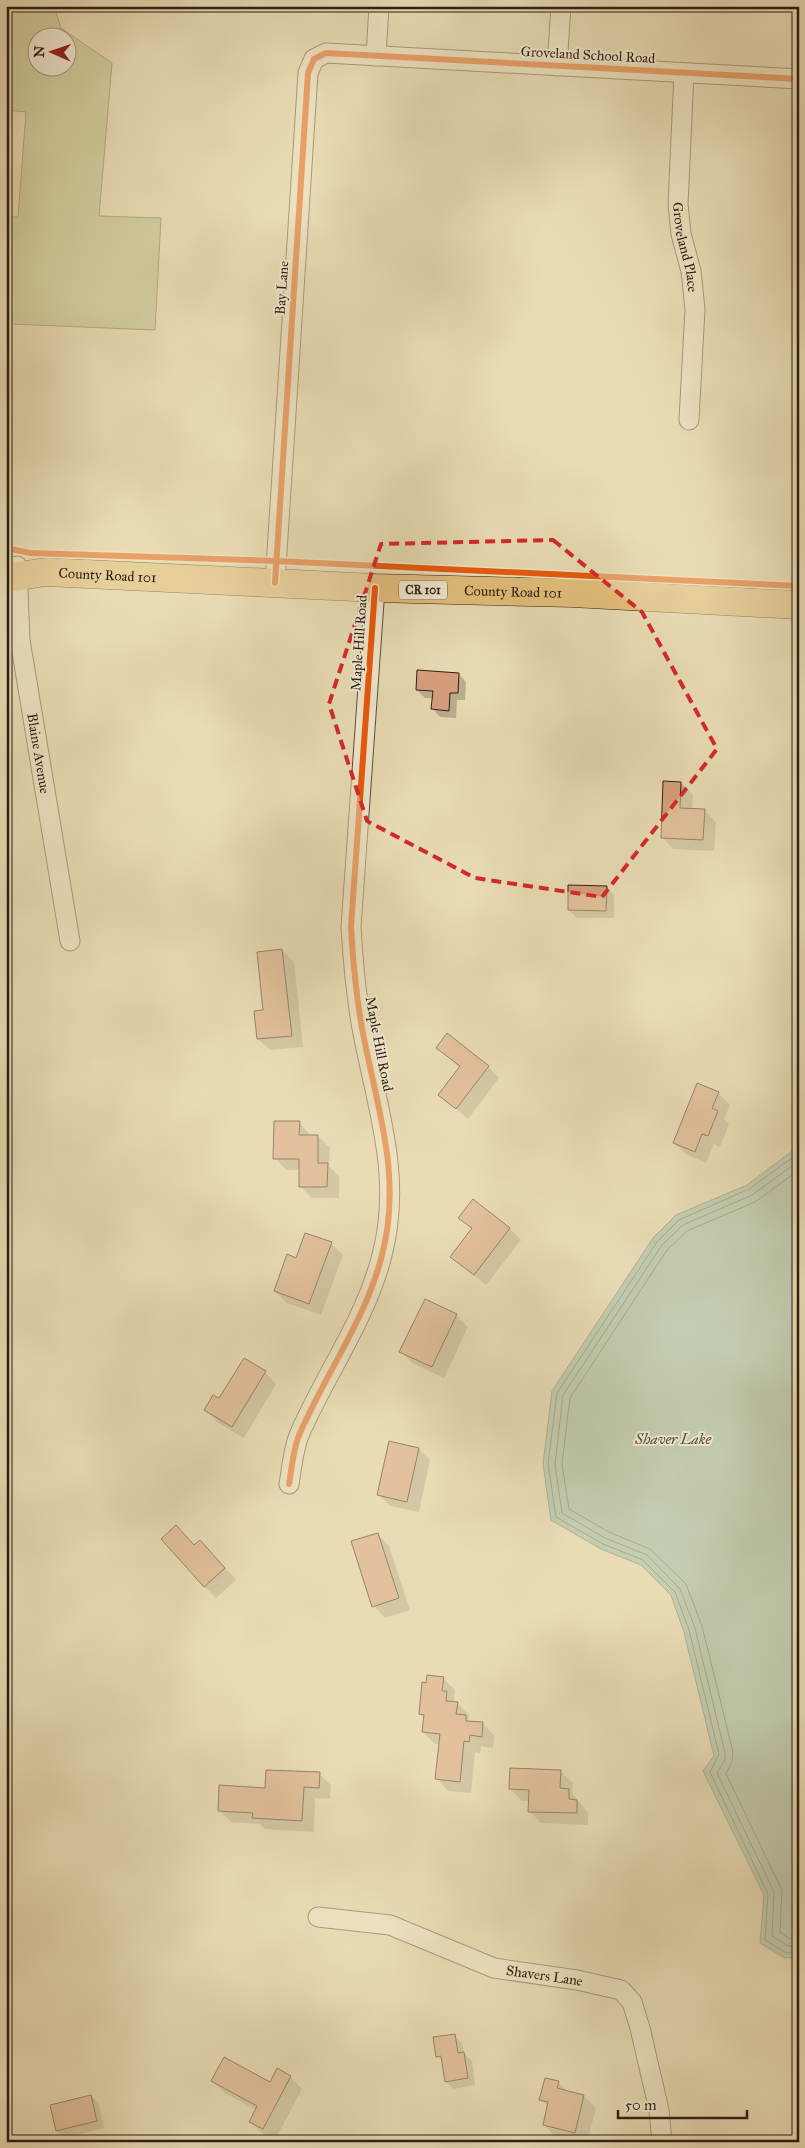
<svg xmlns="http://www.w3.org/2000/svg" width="805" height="2148" viewBox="0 0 805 2148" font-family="'IM FELL Great Primer',serif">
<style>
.green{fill:#bbbf8a;stroke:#746e4e;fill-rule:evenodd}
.water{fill:#97bcad;stroke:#6c7c6f}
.shadow{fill:#0003}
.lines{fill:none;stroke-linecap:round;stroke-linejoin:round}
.shore{stroke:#626c60;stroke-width:1}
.building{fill:#d9a07f;stroke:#2c1d13}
.minor-casing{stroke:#5b4d3c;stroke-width:21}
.primary-casing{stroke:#2c1d13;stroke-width:29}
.minor{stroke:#f1e8cf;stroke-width:19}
.primary{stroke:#e4be7a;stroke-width:28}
.cycleway-casing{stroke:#f1e8cf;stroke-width:9}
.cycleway{stroke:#e8590c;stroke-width:6}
.marked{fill:none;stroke:#d62828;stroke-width:4;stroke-dasharray:10 6;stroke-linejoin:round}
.labels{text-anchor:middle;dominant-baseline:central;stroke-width:4;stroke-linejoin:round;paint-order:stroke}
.shield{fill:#f1e8cf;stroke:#675a4b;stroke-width:1}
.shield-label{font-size:12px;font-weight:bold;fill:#2c1d13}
.street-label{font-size:14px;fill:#2c1d13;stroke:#f1e8cf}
.water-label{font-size:15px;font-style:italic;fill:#4c4d41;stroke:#f1e8cf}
</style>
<rect width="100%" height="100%" fill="#e9dcb5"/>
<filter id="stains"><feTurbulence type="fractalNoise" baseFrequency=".004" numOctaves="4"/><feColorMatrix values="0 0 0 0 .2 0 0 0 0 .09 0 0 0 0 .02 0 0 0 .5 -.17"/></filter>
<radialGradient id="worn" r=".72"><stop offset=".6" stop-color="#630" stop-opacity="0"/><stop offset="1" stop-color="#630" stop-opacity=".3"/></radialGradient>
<path class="green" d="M6 6H54L61 28 112 63 99 216 161 218 155 330 10 324 6 367V217H18L26 112 6 110ZM38 38H68V68H38Z"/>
<path class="water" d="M799 1146V1957L785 1958 760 1943 764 1895 703 1771 714 1756 684 1632 671 1595 641 1565 601 1549 551 1520 543 1464 552 1391 653 1238 676 1215 747 1185Z"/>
<path class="shadow" d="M459 674 466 682 465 700H457L456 718 440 717 433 709V698H425L417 690Z
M681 783 693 795 692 810H704L716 822 714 851 673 849 662 837Z
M606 887 614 895V918H577L569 910Z
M282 950 294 962 303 1047 270 1050 258 1039Z
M438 1048 488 1067 499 1078 468 1119 440 1095 460 1068Z
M718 1093 730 1105 724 1119 729 1124 720 1147 714 1144 706 1163 686 1154 674 1143Z
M299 1122 311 1136H318L330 1148 329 1166 339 1176V1198H312L300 1186V1170H286L275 1158Z
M460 1217 509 1228 521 1240 486 1285 452 1257 472 1230Z
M331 1243 343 1255 321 1315 287 1303 275 1291 297 1259Z
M456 1315 468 1327 444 1378 412 1363 401 1352Z
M265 1372 276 1384 244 1438 217 1422 206 1410Z
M419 1449 430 1460 419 1512 390 1506 378 1494Z
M378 1534 389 1546 410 1610 385 1618 374 1606 353 1542Z
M195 1546 212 1553 236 1580 216 1598 204 1586Z
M443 1678 455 1690 454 1700 469 1715 468 1719 472 1722 482 1723 494 1735 493 1748 481 1746 480 1753 475 1752 471 1793 448 1791 437 1779 440 1744H435L423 1732 424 1718 420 1714Z
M561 1772 573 1783 572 1793 588 1813V1825L541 1823 530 1811V1801H522L510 1789Z
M319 1774 331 1785 330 1799 315 1798 314 1832 265 1829 260 1824 231 1822 219 1810 267 1789Z
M455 2036 462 2043 464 2053 472 2061 475 2085 453 2089 446 2081 443 2062 437 2056Z
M290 2077 302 2089 275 2140 262 2133 250 2122 257 2110 224 2093 213 2081 270 2083Z
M558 2082 569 2093 584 2096 596 2108 587 2142H578L556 2137 544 2125 548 2107 541 2099Z
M91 2096 99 2104 104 2128 65 2138 57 2130Z"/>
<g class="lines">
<path class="shore" d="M799 1153 749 1189 679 1220 657 1242 557 1393 548 1464 556 1517 603 1544 643 1560 675 1592 689 1630 719 1754 710 1772 768 1894 765 1940 786 1953 799 1952
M799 1161 752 1195 683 1225 662 1245 563 1395 555 1464 562 1513 605 1538 647 1555 680 1589 695 1628 725 1753V1760L717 1773 774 1892 772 1936 788 1946H799
M799 1170 755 1202 687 1231 667 1250 570 1398 562 1464 569 1509 609 1532 650 1549 686 1584 702 1626 733 1752 732 1761 726 1774 782 1890 780 1932 790 1939 799 1938"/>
</g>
<path class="building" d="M417 670 459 673 458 693H450L449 711 431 709 433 691 416 690Z
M663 781 681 782 680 808 705 809 703 840 661 838Z
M568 885 607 886 606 911 568 910Z
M282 949 292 1036 257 1039 254 1011 263 1010 257 952Z
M447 1033 489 1066 456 1109 438 1095 460 1066 436 1048Z
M697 1083 719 1092 712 1108 718 1111 708 1136 702 1134 695 1152 673 1143Z
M274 1121H300L299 1135H318V1163H328L327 1187H299V1159H273Z
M473 1199 510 1228 474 1275 450 1257 472 1228 458 1218Z
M305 1233 332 1242 309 1304 274 1291 287 1254 296 1258Z
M425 1299 457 1314 432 1367 399 1352Z
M244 1358 266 1371 232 1427 204 1410 213 1395 219 1398Z
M389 1441 419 1448 407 1502 377 1495Z
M176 1525 194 1545 200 1540 225 1568 204 1587 161 1539Z
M378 1533 399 1598 372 1607 351 1541Z
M427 1675 444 1677 442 1691H447L446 1701 458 1702 456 1714 466 1715V1721L483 1722 482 1737 470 1735 469 1742 464 1741 460 1782 435 1779 440 1734 422 1732 424 1715 419 1714 422 1682 426 1683Z
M510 1768 561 1770 560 1788 569 1789V1799L577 1800V1813L528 1812 529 1790 509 1789Z
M266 1770 320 1772 319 1788 304 1787 302 1821 252 1818 253 1813 218 1811 219 1785 265 1788Z
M455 2034 458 2053 464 2052 468 2078 445 2082 441 2056 436 2057 433 2037Z
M224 2057 270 2082 277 2068 291 2076 263 2129 249 2122 257 2106 211 2081Z
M545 2078 559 2081 557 2088 584 2095 575 2133 543 2125 548 2102 539 2100Z
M91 2095 97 2121 56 2131 50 2105Z"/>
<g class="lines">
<g class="minor-casing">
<g id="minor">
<path d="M376 56 379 6"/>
<path d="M557 66 561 6"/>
<path id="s1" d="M684 73 678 204 681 234 691 271 695 309 689 420"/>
<path id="s2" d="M17 566 20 640 70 941"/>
<path d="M275 583 308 73 314 59 326 53 799 79"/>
<path d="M289 1484C292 1468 293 1448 300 1433 326 1373 366 1319 382 1255 403 1175 376 1105 362 1028 356 995 353 961 351 927L375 588"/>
<path id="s3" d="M318 1917 390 1925 494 1968 577 1980 621 1990 632 2002 640 2028 659 2110 662 2142"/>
</g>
</g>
<g class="primary-casing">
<g id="primary">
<path id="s4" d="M6 578 46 572 375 588 572 593 799 605"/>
</g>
</g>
<use href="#minor" class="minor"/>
<use href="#primary" class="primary"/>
<g class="cycleway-casing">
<path id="cycleway" d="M6 548 30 553 276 561 799 586
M275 583 308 73 314 59 326 53 799 79
M289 1484C292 1468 293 1448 300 1433 326 1373 366 1319 382 1255 403 1175 376 1105 362 1028 356 995 353 961 351 927L375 588"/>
</g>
<use href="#cycleway" class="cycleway"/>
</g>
<path d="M0 0H805V2148H0ZM553 540 642 612 717 749 602 897 475 878 367 821 329 704 381 544Z" fill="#e9dcb5" fill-opacity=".55" fill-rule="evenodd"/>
<path class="marked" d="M553 540 642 612 717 749 602 897 475 878 367 821 329 704 381 544Z"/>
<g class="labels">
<rect class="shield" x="399" y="580.5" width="48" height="19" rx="4"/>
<g class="shield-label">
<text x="423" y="590">CR 101</text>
</g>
<g class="street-label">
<text transform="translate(588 55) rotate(3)">Groveland School Road</text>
<text stroke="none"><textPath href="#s1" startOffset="175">Groveland Place</textPath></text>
<text transform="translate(282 288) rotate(-86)">Bay Lane</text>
<text stroke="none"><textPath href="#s4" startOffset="102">County Road 101</textPath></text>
<text stroke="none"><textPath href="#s4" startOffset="508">County Road 101</textPath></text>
<text transform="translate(359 643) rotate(-86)">Maple Hill Road</text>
<text stroke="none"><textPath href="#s2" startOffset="189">Blaine Avenue</textPath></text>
<text transform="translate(379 1044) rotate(79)">Maple Hill Road</text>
<text stroke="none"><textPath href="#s3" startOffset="236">Shavers Lane</textPath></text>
</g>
<g class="water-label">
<text x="673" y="1439">Shaver Lake</text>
</g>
</g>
<rect width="805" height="2148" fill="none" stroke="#e9dcb5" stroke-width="25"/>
<rect x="8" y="8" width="790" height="2133" fill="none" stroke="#2c1d13" stroke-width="2.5"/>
<rect x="12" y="12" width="780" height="2123" fill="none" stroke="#2c1d13"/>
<g transform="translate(52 52) rotate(272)"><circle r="24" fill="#f1e8cf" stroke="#a29784"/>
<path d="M0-4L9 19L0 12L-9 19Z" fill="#8f2418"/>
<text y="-8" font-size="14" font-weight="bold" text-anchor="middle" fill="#2c1d13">N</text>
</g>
<path d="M618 2110v8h129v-8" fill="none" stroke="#2c1d13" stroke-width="2.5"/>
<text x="625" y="2110" font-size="15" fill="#2c1d13" stroke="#f1e8cf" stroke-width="4" paint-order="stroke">50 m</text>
<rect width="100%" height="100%" filter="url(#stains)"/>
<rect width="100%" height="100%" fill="url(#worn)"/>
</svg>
